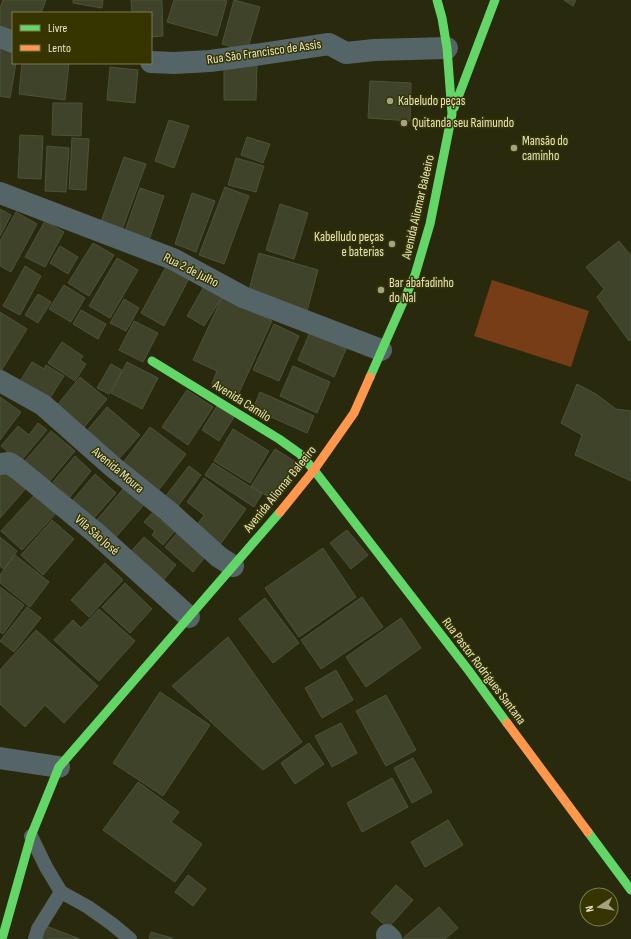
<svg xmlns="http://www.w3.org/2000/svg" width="631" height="939" viewBox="0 0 631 939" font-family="'Sofia Sans Condensed',sans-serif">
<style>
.green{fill:#773d17}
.building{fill:#3e432a;stroke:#4d523a}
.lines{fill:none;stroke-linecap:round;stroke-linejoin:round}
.lane{stroke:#556466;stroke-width:14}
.street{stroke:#556466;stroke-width:22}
.fast{stroke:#63d668;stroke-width:9}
.slow{stroke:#ff974d;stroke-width:9}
.poi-dot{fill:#a3a384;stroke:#363500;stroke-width:1.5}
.labels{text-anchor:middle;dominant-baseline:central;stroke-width:3;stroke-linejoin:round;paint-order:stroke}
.street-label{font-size:13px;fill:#e5e5c4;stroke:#363500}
.poi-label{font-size:13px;fill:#e5e5c4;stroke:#363500;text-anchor:start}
</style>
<rect width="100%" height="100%" fill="#29290d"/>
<path class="green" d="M492 280 589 311 571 367 474 336Z"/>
<path class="building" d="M3 0H46L41 13H13V35L0 30V8Z
M73 0H103L102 8 73 3Z
M131 0H162L163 36 151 37V13H132Z
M174 0H222L227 1 217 36 167 22Z
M234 0 260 7 247 51 222 44Z
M564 0H576L573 6Z
M1 48 13 51V63H16L10 98 0 96V56Z
M22 63H69L65 100 19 94Z
M224 63H257L256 100H224Z
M110 67 138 70 135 103 107 100Z
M370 81 411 83 410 121 368 118Z
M53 103H82L81 136 52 135Z
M169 120 189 126 174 168 155 161Z
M20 135 43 136 41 179 18 178Z
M247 137 270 144 263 163 241 155Z
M72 138 89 139 86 190 69 189Z
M47 146 69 148 66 192 45 191Z
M124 157 146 164 122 230 101 222Z
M236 158 264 166 256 192 228 185Z
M225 187 249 196 224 264 199 255Z
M140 188 164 196 148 243 124 234Z
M192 193 215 201 196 252 175 244Z
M280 204 308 213 294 259 266 250Z
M0 209 11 215 0 236Z
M16 212 37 224 11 272 0 266V241Z
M45 221 64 232 45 267 25 257Z
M619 241 631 256V340L629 341 597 297 604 289 586 267Z
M93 243 114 255 89 296 68 283Z
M60 246 78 257 68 274 50 263Z
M259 253 318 270 307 311 248 294Z
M117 258 138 270 110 318 89 306Z
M169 261 192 273 164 326 141 313Z
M25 266 41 276 20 315 3 306Z
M206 283 224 294 204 326 187 316Z
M64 285 85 298 71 322 49 309Z
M38 294 51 302 38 323 25 315Z
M222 298 272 321 238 395 212 384 217 371 193 360Z
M124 299 139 308 126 331 110 323Z
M81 310 106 324 98 339 73 324Z
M0 312 27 329 1 371H0Z
M134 321 158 333 143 362 119 350Z
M274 324 299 336 279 381 253 370Z
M310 332 346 349 334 377 298 360Z
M62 342 83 356 80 360 86 364 75 381 48 363Z
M32 362 44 369 46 365 64 376 48 401 19 383Z
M127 362 158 378 142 409 111 393Z
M111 364 122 370 109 394 97 388Z
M293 366 330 382 317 413 280 396Z
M80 377 107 399 81 431 54 409Z
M577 384 596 394 616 409 631 411V481L575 455 582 435 561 423Z
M187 390 213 407 188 445 162 427Z
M260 392 314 416 307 433 253 409Z
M0 397 21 412 0 440Z
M217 406 234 417 219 441 202 430Z
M107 407 140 435 117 461 85 433Z
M38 423 47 430 20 462 1 446 18 426 29 435Z
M150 427 186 454 155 495 119 468Z
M233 429 269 451 250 483 214 461Z
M51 431 75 451 48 483 24 462Z
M275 449 296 462 272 499 251 486Z
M75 456 91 471 70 497 53 482Z
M213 463 262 494 254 507 205 475Z
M189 466 201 475 178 506 165 497Z
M5 467 28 486 0 518V473Z
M95 474 116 493 94 518 73 500Z
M204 478 246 509 219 546 195 528 204 515 187 502Z
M128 483 148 500 116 537 97 520Z
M37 492 58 511 22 550 1 531Z
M152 513 174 532 163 545 152 535 155 531 144 522Z
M52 520 74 539 43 575 21 555Z
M347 530 368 555 351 569 330 543Z
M177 533 205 557 193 572 165 547Z
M0 537 17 551 4 569 0 566Z
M144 537 176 565 159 585 127 556Z
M323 548 356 597 299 637 265 588Z
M15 555 49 582 30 607 0 583V575Z
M105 563 123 580 89 617 71 600Z
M125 583 152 609 130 633 102 607Z
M0 587 24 605 3 634 0 632Z
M362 597 383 627 321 669 301 640Z
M265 598 299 643 273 663 239 619Z
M27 607 41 618 14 652 0 641Z
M99 609 135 641 99 681 54 640 73 620 81 628Z
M401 618 421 648 366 687 346 657Z
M36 630 98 686 64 723 45 705 25 727 0 704V670Z
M228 637 302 742 263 770 172 686Z
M336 670 353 700 322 718 305 688Z
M160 692 210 725 163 796 113 763Z
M386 695 416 750 386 766 356 711Z
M341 723 357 753 332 767 315 736Z
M309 743 324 764 295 784 281 763Z
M413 758 432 792 412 803 394 768Z
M392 778 408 807 362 832 347 803Z
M138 782 179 812 171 822 202 844 175 882 103 830Z
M448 820 463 845 425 867 411 842Z
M188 875 206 889 193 906 175 892Z
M396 885 413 900 388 928 371 913Z
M439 907 458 928 445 939H402Z
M46 926 80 939H41Z
M151 932 172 938V939H149Z"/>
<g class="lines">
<path class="lane" d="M31 836 46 867 61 892 88 907 112 924 130 939
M35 939 38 929 61 892"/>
<path class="street" d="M0 37 13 42
M151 62 174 63 210 61 254 55 329 44 346 53 374 50 447 48
M0 193 173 259 243 297 381 350
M0 381 43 405 113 467 168 511 219 557 233 566
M0 464 9 463 18 469 97 534 189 617
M0 758 59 767
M387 935 391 939"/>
<path class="fast" d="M454 108 495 0
M152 361 279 439 300 454 314 470 469 671 507 723
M370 377 415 275 430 224 452 114 447 48 442 18 437 0
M588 832 631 890
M2 939 31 836 59 767 280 512"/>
<path class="slow" d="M280 512 314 470 354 413 370 377
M507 723 588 832"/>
</g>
<g class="poi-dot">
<circle cx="390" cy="101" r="4"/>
<circle cx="404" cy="123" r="4"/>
<circle cx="514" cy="148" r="4"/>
<circle cx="392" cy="244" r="4"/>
<circle cx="381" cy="290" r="4"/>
</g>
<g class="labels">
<g class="street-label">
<text transform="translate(264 52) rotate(-8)">Rua São Francisco de Assis</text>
<text transform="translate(418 207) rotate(-77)">Avenida Aliomar Baleeiro</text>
<text transform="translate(191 270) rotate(27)">Rua 2 de Julho</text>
<text transform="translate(242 401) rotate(32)">Avenida Camilo</text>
<text transform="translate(118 470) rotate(40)">Avenida Moura</text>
<text transform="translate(280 489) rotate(-51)">Avenida Aliomar Baleeiro</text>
<text transform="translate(97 535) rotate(41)">Vila São José</text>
<text transform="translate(484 671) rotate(53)">Rua Pastor Rodrigues Santana</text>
</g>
<g class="poi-label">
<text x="398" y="101">Kabeludo peças</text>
<text x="412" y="123">Quitanda seu Raimundo</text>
<text x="522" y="141">Mansão do<tspan x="522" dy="15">caminho</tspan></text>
<text x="384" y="237" text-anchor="end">Kabelludo peças<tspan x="384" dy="15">e baterias</tspan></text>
<text x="389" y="283">Bar abafadinho<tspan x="389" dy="15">do Nal</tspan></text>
</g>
</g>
<rect x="12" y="12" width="140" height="52" fill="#363500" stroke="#7c7b4e"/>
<rect x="20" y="25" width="20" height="6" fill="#63d668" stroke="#7c7b4e"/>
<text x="48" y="32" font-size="12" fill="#e5e5c4">Livre</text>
<rect x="20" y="45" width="20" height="6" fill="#ff974d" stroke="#7c7b4e"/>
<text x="48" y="52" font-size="12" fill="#e5e5c4">Lento</text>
<g transform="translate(599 907) rotate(258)"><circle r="19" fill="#363500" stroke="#7c7b4e"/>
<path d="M0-3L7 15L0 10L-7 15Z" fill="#a3a384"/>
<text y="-6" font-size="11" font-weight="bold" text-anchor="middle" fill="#e5e5c4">N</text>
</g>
</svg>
